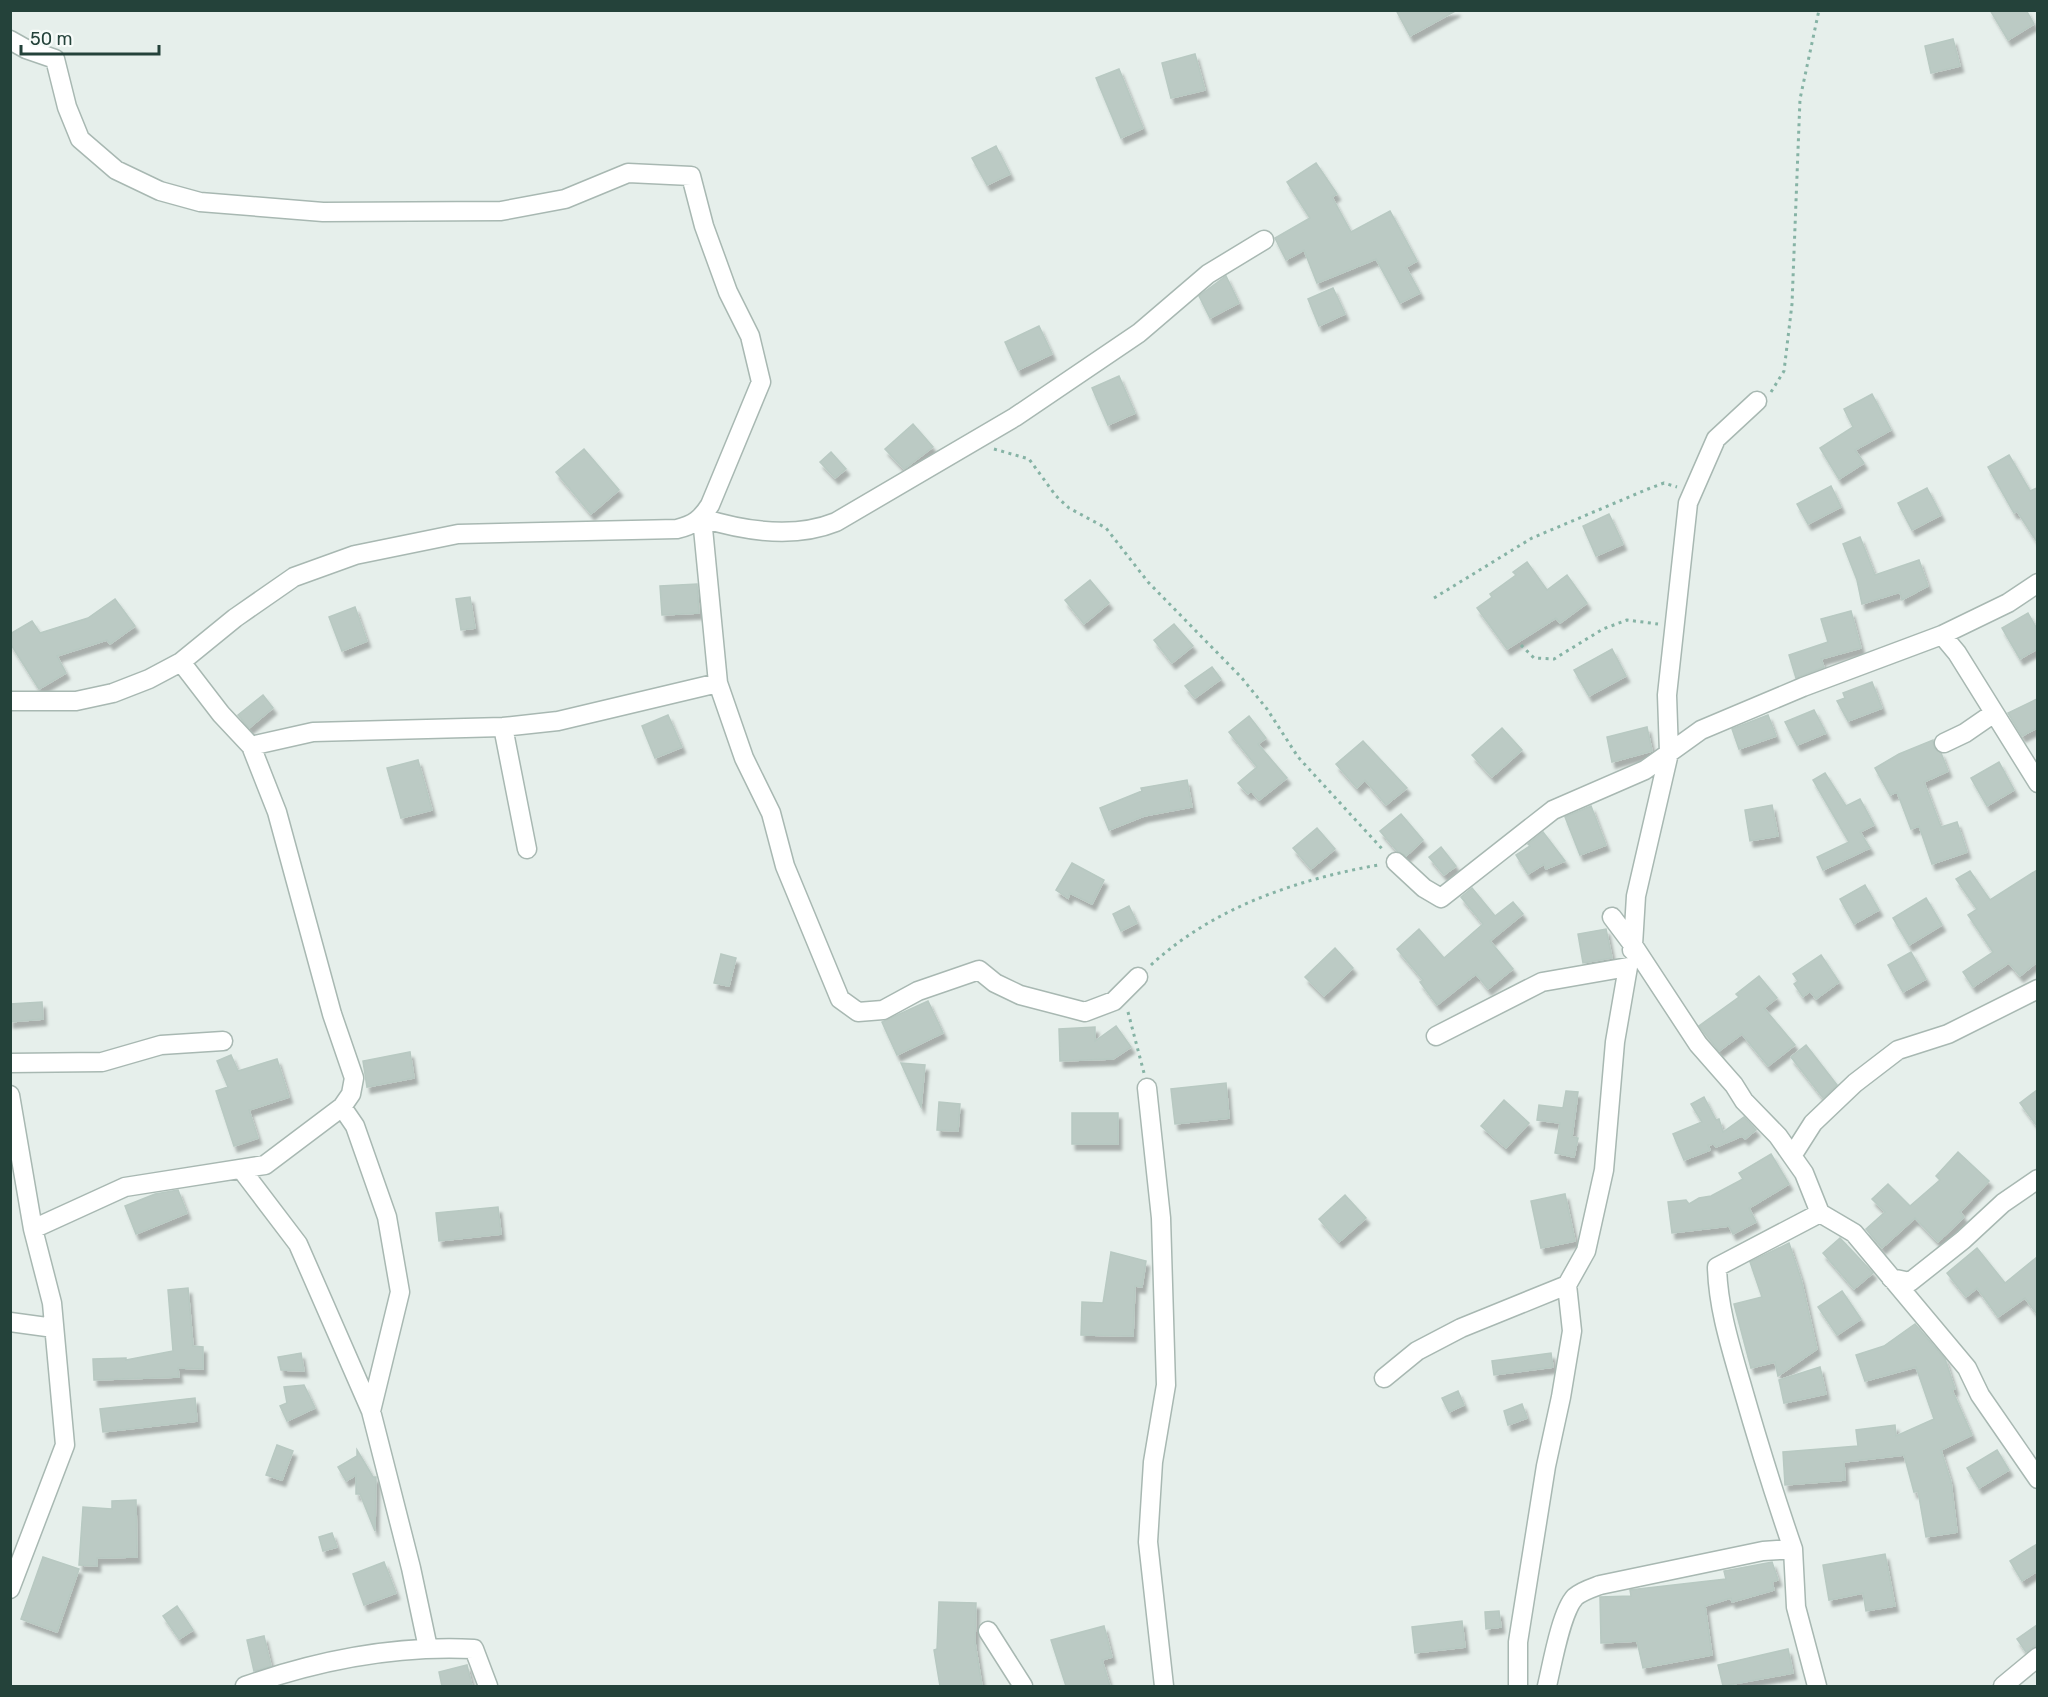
<svg xmlns="http://www.w3.org/2000/svg" width="2048" height="1697" viewBox="0 0 2048 1697" font-family="Rubik,sans-serif">
<style>
.building{fill:#bbcac4;stroke:#b8c9c2;stroke-width:1.5;filter:url(#shadow)}
.lines{fill:none;stroke-linecap:round;stroke-linejoin:round}
.street-casing{stroke:#a8b8b2;stroke-width:21}
.path{stroke:#86b3a5;stroke-width:3;stroke-dasharray:3 4.5;stroke-linecap:butt}
.street{stroke:#fff;stroke-width:18}
</style>
<defs>
<filter id="shadow"><feDropShadow dx="3.5" dy="6" stdDeviation="1.5" flood-color="#0004"/></filter>
</defs>
<rect width="100%" height="100%" fill="#e6efeb"/>
<path class="building" d="M1396 10H1457L1410 36Z
M1990 10H2026L2034 24 2008 40Z
M1953 39 1960 66 1931 73 1925 46Z
M1195 54 1205 90 1171 98 1162 63Z
M1119 69 1143 128 1121 138 1096 78Z
M996 146 1010 174 987 185 972 158Z
M1316 163 1337 194 1332 197 1351 232 1390 211 1417 261 1406 267 1420 293 1400 303 1376 259 1317 283 1304 250 1286 260 1275 238 1310 218 1287 182Z
M1226 276 1239 303 1210 318 1199 296Z
M1333 288 1345 314 1319 326 1308 299Z
M1039 326 1052 354 1018 370 1005 342Z
M1119 376 1135 413 1108 425 1092 388Z
M1872 394 1891 430 1855 450 1864 463 1839 479 1820 448 1853 427 1844 409Z
M913 424 933 447 904 469 885 449Z
M584 449 619 490 591 514 556 472Z
M831 452 846 469 835 478 820 462Z
M2009 455 2030 491 2037 488V542L2017 511 2014 513 1988 467Z
M1831 486 1841 507 1808 524 1797 504Z
M1927 488 1941 515 1912 530 1898 503Z
M1609 514 1623 544 1596 556 1583 526Z
M1860 537 1875 575 1919 560 1928 586 1902 600 1900 592 1862 604 1857 580 1843 544Z
M1527 562 1547 590 1567 575 1587 603 1560 623 1556 618 1507 649 1477 608 1492 597 1490 594 1516 575 1513 572Z
M1090 580 1109 603 1084 624 1065 600Z
M697 584 699 613 662 615 660 586Z
M470 597 475 628 461 630 456 599Z
M115 599 135 626 110 644 107 640 57 656 66 673 39 689 10 643V634L32 621 40 633 88 618Z
M355 607 367 641 342 651 329 617Z
M1851 611 1861 648 1821 659 1824 667 1796 678 1789 655 1828 642 1821 619Z
M2028 613 2037 629V649L2020 659 2002 628Z
M1174 624 1193 646 1172 663 1154 640Z
M1612 649 1626 676 1589 696 1574 670Z
M1212 667 1221 679 1195 698 1185 686Z
M1872 682 1882 708 1848 721 1837 701 1845 698 1843 693Z
M263 695 273 708 249 728 238 715Z
M2037 699V728L2022 736 2008 713Z
M1814 710 1826 733 1797 745 1785 722Z
M668 715 682 747 655 758 642 726Z
M1768 715 1776 736 1739 749 1732 729Z
M1249 716 1266 738 1258 744 1287 778 1259 800 1251 791 1248 794 1238 783 1257 767 1229 732Z
M1647 727 1652 751 1612 762 1607 737Z
M1502 728 1522 750 1492 777 1472 755Z
M1933 740 1934 748 1941 753 1948 771 1924 782 1941 827 1957 822 1967 852 1932 864 1919 826 1911 829 1897 792 1890 795 1875 768 1899 754Z
M1363 741 1407 788 1386 805 1365 780 1357 788 1336 764Z
M418 760 432 810 401 818 387 768Z
M1999 762 2014 790 1987 806 1971 778Z
M1825 773 1846 806 1860 799 1874 825 1860 832 1870 848 1823 870 1817 857 1849 842 1813 780Z
M1187 780 1192 807 1144 816 1109 830 1100 808 1142 791 1141 788Z
M1772 805 1778 836 1750 841 1745 810Z
M1591 806 1606 845 1580 855 1565 817Z
M1401 814 1423 840 1406 856 1397 851 1380 831Z
M1317 828 1335 849 1311 869 1293 848Z
M1543 832 1565 861 1546 869 1544 864 1528 874 1516 855 1530 846 1528 844Z
M1441 847 1456 866 1444 875 1429 857Z
M1072 863 1104 880 1092 904 1070 893 1068 898 1056 890Z
M2037 870V962L2020 976 2009 963 1973 987 1963 972 1993 952 1968 915 1977 909 1956 879 1970 871 1990 900Z
M1865 885 1879 910 1854 924 1840 899Z
M1472 888 1495 916 1513 902 1523 914 1490 941 1513 969 1488 989 1476 974 1437 1005 1420 982 1423 980 1397 949 1419 929 1444 958 1483 924 1461 897Z
M1926 898 1942 925 1909 945 1893 918Z
M1129 906 1137 923 1121 931 1113 914Z
M1606 929 1612 958 1583 963 1578 934Z
M1335 948 1353 968 1324 996 1305 977Z
M1911 952 1926 979 1903 992 1888 965Z
M721 954 736 958 729 986 714 983Z
M1821 955 1839 982 1816 999 1810 991 1803 997 1794 984 1798 981 1793 974Z
M1759 976 1777 998 1764 1008 1795 1045 1768 1066 1742 1034 1719 1051 1699 1026 1739 997 1736 994Z
M928 1001 943 1033 897 1055 882 1022Z
M42 1002 43 1019 10 1022V1004Z
M1116 1026 1131 1047 1113 1059 1060 1061 1059 1029 1095 1027V1041Z
M1806 1045 1837 1085 1823 1098 1791 1057Z
M410 1052 414 1078 367 1087 363 1061Z
M231 1055 238 1071 277 1059 289 1097 249 1110 258 1138 234 1146 216 1091 228 1087 217 1061Z
M901 1063 925 1065 921 1107Z
M1226 1083 1229 1118 1175 1124 1171 1089Z
M2037 1090V1126L2020 1103Z
M1566 1091 1578 1092 1572 1137 1578 1138 1574 1157 1555 1153 1560 1123 1537 1120 1539 1105 1563 1108Z
M1704 1097 1716 1120 1719 1119 1723 1132 1744 1117 1756 1130 1745 1139 1742 1136 1716 1147 1714 1144 1708 1145 1710 1150 1684 1160 1673 1134 1702 1122 1691 1104Z
M1504 1100 1529 1123 1506 1148 1481 1126Z
M939 1102 960 1104 958 1131 937 1130Z
M1072 1113H1118V1144H1072Z
M1958 1152 1989 1181 1960 1212 1964 1217 1938 1242 1915 1218 1882 1248 1866 1229 1885 1212 1872 1199 1888 1184 1910 1206 1940 1180 1936 1176Z
M1771 1154 1789 1184 1749 1208 1756 1222 1733 1234 1729 1226 1672 1233 1668 1202 1686 1200 1689 1204 1699 1198 1711 1196 1743 1179 1739 1173Z
M178 1190 187 1213 136 1234 125 1206 155 1194Z
M1565 1194 1575 1241 1541 1248 1531 1201Z
M1345 1195 1366 1218 1339 1242 1319 1219Z
M498 1207 501 1234 439 1241 436 1213Z
M1840 1238 1873 1273 1854 1289 1823 1253Z
M1789 1243 1801 1279 1817 1349 1778 1376 1775 1362 1751 1368 1734 1304 1762 1297 1750 1262Z
M1977 1248 2005 1283 2037 1257V1314L2025 1298 1998 1317 1977 1288 1966 1297 1947 1273Z
M1111 1252 1146 1261 1142 1287 1135 1286 1133 1336 1081 1335 1082 1302 1103 1303Z
M188 1288 193 1346 203 1347V1369L178 1368 179 1377 94 1380 93 1359 126 1358V1360L173 1351 168 1290Z
M1842 1291 1861 1319 1837 1335 1818 1307Z
M1915 1324 1945 1359 1955 1389 1952 1390 1972 1435 1941 1450 1951 1482 1957 1532 1926 1537 1918 1491 1914 1492 1904 1455 1844 1462 1845 1480 1785 1485 1783 1452 1858 1446 1856 1430 1895 1425 1896 1436 1934 1419 1916 1367 1865 1381 1856 1355 1884 1346Z
M301 1353 304 1371 281 1370 278 1357Z
M1551 1353 1553 1367 1494 1375 1492 1361Z
M1820 1367 1826 1394 1784 1403 1779 1380Z
M304 1385 315 1408 287 1421 280 1406 287 1403 284 1387Z
M1458 1391 1464 1405 1449 1412 1442 1398Z
M195 1398 197 1421 103 1432 100 1409Z
M1522 1404 1527 1418 1508 1425 1504 1411Z
M277 1445 293 1451 282 1480 266 1475Z
M357 1450 373 1477H376L375 1531 360 1494H356V1475L346 1481 338 1467 357 1456Z
M1997 1450 2009 1470 1979 1488 1967 1468Z
M136 1500 137 1557 97 1558V1566L79 1565 83 1507 112 1509V1501Z
M332 1533 337 1547 323 1551 319 1537Z
M2037 1544V1571L2022 1581 2010 1561Z
M1885 1554 1895 1606 1866 1611 1863 1593 1829 1600 1823 1565Z
M43 1557 79 1569 57 1632 21 1619Z
M384 1562 396 1593 364 1605 353 1574Z
M1772 1562 1778 1580 1772 1582 1774 1590 1732 1602 1731 1598 1705 1606 1712 1655 1643 1668 1637 1641 1601 1643 1600 1597 1631 1596 1630 1590 1726 1579 1724 1571Z
M939 1602 976 1603 975 1643 982 1686H940L934 1650 937 1649Z
M177 1606 193 1630 179 1639 163 1616Z
M1499 1611 1501 1627 1486 1629 1485 1612Z
M1462 1621 1465 1647 1415 1653 1412 1627Z
M2037 1625V1644L2026 1652 2017 1639Z
M1104 1626 1112 1657 1102 1660 1110 1686H1066L1051 1640Z
M264 1636 271 1666 254 1671 247 1640Z
M1788 1649 1793 1673 1723 1686 1718 1665Z
M467 1665 472 1686H442L439 1672Z"/>
<g class="lines">
<g class="street-casing">
<path id="street" d="M10 40 26 49 55 59 67 107 80 139 116 170 160 191 200 202 323 212 501 211 565 199 628 173 691 176 704 226 728 292 750 336 761 382 710 505C701 519 694 525 677 529L458 534 355 555 294 577 235 618 181 662 149 679 113 693 76 701H10
M1757 401 1716 439 1688 503 1667 695 1669 753 1701 730 1803 687 1942 635 2008 603 2038 583
M1942 635 1957 653 2038 783
M181 662 221 714 251 746 313 732 503 727 558 721 718 683
M503 727 527 849
M1944 743 1965 733 1994 713
M1396 862 1424 888 1441 898 1553 810 1645 770 1669 753 1636 896 1633 945 1698 1044 1734 1085 1744 1101 1778 1136 1792 1156 1804 1173 1820 1213 1854 1233 1967 1368 1980 1395 2038 1479
M1612 917 1633 945 1632 950
M1138 977 1114 1001 1085 1012 1020 995 995 983 979 970 918 991 883 1010 858 1012 840 999 785 866 771 813 744 758 718 683 702 518C744 531 794 539 836 522L1015 417 1139 333 1208 274 1264 240
M10 1063 102 1062 161 1045 223 1041
M1147 1088 1161 1218 1166 1385 1153 1462 1148 1542 1164 1686
M10 1095 33 1229 52 1303 65 1445 10 1589
M342 1107 355 1126 387 1217 400 1292 371 1411
M1792 1156 1813 1123 1855 1083 1898 1050 1948 1034 2038 989
M241 1169 298 1244 371 1411 411 1568 428 1648
M33 1229 125 1187 265 1165 342 1107 351 1094 354 1078 332 1014 277 812 251 746
M1891 1278 1910 1282 1963 1240 2003 1203 2038 1179
M10 1322 54 1328
M1384 1378 1417 1351 1461 1328 1567 1285 1586 1251 1604 1170 1615 1042 1628 967 1542 982 1436 1036
M1793 1549 1796 1607 1817 1686
M988 1631 1023 1686
M245 1686C319 1660 395 1645 474 1649L488 1686
M1518 1686V1642L1546 1466 1561 1397 1572 1331 1567 1285
M1547 1686C1552 1665 1561 1612 1575 1597 1582 1591 1592 1588 1600 1585L1763 1551 1793 1549C1774 1494 1757 1439 1741 1383 1730 1345 1718 1307 1717 1267L1820 1213
M2003 1686 2038 1657"/>
</g>
<path class="path" d="M1771 392 1784 371 1792 304 1800 99 1819 10
M994 449 1029 459 1056 496 1069 508 1106 528 1148 582 1241 677 1267 709 1298 757 1384 851
M1434 598 1532 538 1648 489 1664 483 1677 487
M1521 645 1534 658 1554 659 1603 629 1627 620 1658 624
M1151 965C1214 907 1296 880 1378 865
M1128 1012 1144 1073"/>
<use href="#street" class="street"/>
</g>
<rect width="2048" height="1697" fill="none" stroke="#24423a" stroke-width="24"/>
<path d="M21 45v9h138v-9" fill="none" stroke="#24423a" stroke-width="3"/>
<text x="30" y="45" font-size="18" fill="#24423a" stroke="#f7fbf9" stroke-width="4.5" paint-order="stroke">50 m</text>
</svg>
